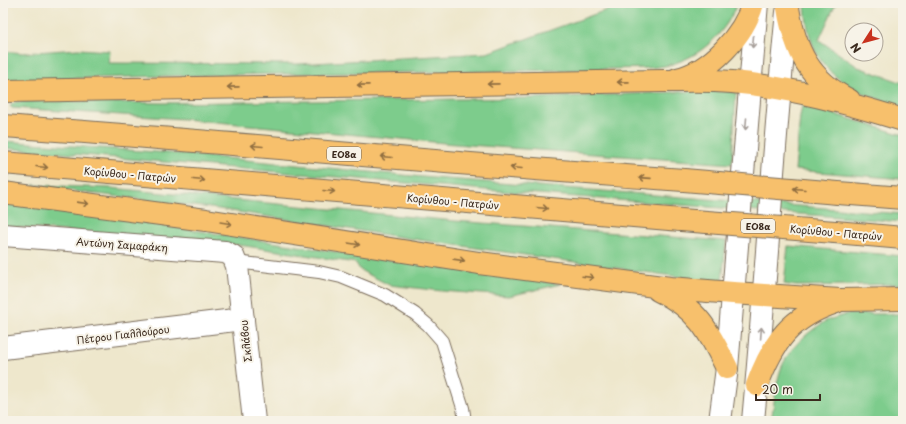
<svg xmlns="http://www.w3.org/2000/svg" width="906" height="424" viewBox="0 0 906 424" font-family="'Playpen Sans',sans-serif">
<style>
.grass{fill:#7dcc8c;stroke:#5c7b55}
.lines{fill:none;stroke-linecap:round;stroke-linejoin:round}
.service-casing{stroke:#7a6c5b;stroke-width:14}
.minor-casing{stroke:#7a6c5b;stroke-width:24}
.tertiary-casing{stroke:#7a6c5b;stroke-width:24}
.trunk-casing{stroke:#7a6c5b;stroke-width:24}
.service{stroke:#fff;stroke-width:12}
.minor{stroke:#fff;stroke-width:22}
.tertiary{stroke:#fff;stroke-width:22}
.trunk{stroke:#f7c06c;stroke-width:22}
.trunk-bridge-casing{stroke:#7a6c5b;stroke-width:24;stroke-linecap:butt}
.trunk-bridge{stroke:#f7c06c;stroke-width:22}
.oneway{stroke:#a79f9a}
.oneway2{stroke:#906e41}
.labels{text-anchor:middle;dominant-baseline:central;stroke-width:4;stroke-linejoin:round;paint-order:stroke}
.shield{fill:#f7f3e8;stroke:#73665b;stroke-width:1}
.shield-label{font-size:9px;font-weight:bold;fill:#3b2a1e}
.street-label{font-size:10px;fill:#3b2a1e;stroke:#f7f3e8}
</style>
<rect width="100%" height="100%" fill="#f7f3e8"/>
<filter id="ink" filterUnits="userSpaceOnUse"><feTurbulence type="fractalNoise" baseFrequency=".025" numOctaves="2"/><feDisplacementMap in="SourceGraphic" scale="8" xChannelSelector="R" yChannelSelector="G"/><feConvolveMatrix kernelMatrix="1 2 1 2 8 2 1 2 1" color-interpolation-filters="sRGB"/></filter>
<filter id="wash" filterUnits="userSpaceOnUse"><feTurbulence type="fractalNoise" baseFrequency=".012" numOctaves="4" result="noise"/><feDisplacementMap in="SourceGraphic" scale="16" xChannelSelector="R" yChannelSelector="G"/><feGaussianBlur stdDeviation="0.9" result="paint"/><feColorMatrix in="noise" values="0 0 0 0 0 0 0 0 0 0 0 0 0 0 0 0 0 1.4 0 .05"/><feComposite in="paint" operator="in"/></filter>
<g filter="url(#wash)">
<rect width="100%" height="100%" fill="#eee7cc"/>
<path class="grass" d="M626 3H737C728 29 705 53 678 62 669 66 658 67 648 68 433 74 218 72 3 81V51L23 53 78 49 110 51 109 63 297 64 487 53Z
M805 3H836L819 40 858 67 903 83V107C844 89 808 72 805 3Z
M699 91 736 92 732 164 455 144 184 119 12 108 10 106 15 102 41 101 163 103 539 98Z
M802 106 824 111 903 135V179L795 170 800 116Z
M3 141 183 154 433 178 903 214V222L486 190 3 148Z
M33 185 111 188 455 221 726 241 722 283 413 239 219 209 65 190Z
M3 201 415 264 561 284 509 296 442 291 389 285 360 270 356 263 239 245 3 226Z
M788 246 903 256V284L796 286 784 284Z
M847 314H903V421H771C774 405 775 388 780 372 786 351 807 332 826 321 832 318 840 317 847 314Z"/>
</g>
<g filter="url(#ink)">
<g class="lines">
<g class="service-casing">
<path id="service" d="M236 262 319 272 341 277 385 295 415 314 428 325 442 341 463 408 465 421"/>
</g>
<g class="minor-casing">
<path id="minor" d="M3 348 243 319"/>
</g>
<g class="tertiary-casing">
<path id="tertiary" d="M3 235 225 252 233 256 237 266 254 421
M720 421 727 368 757 3
M753 421C766 285 773 148 787 12"/>
</g>
<g class="trunk-casing">
<path id="trunk" d="M788 8C795 50 809 80 849 100
M677 79C710 72 744 35 753 3
M3 91 662 81C685 81 709 80 732 82 790 87 848 103 903 120
M3 126C230 142 457 165 684 180
M3 163 681 220
M3 193 206 220 479 263 670 288 733 293 840 300 903 299
M838 193 903 198
M835 232 903 238
M658 290C697 308 709 331 727 368
M757 385C773 342 790 317 836 302"/>
</g>
<use href="#service" class="service"/>
<use href="#minor" class="minor"/>
<use href="#tertiary" class="tertiary"/>
<use href="#trunk" class="trunk"/>
<g class="trunk-bridge-casing">
<path id="trunk-bridge" d="M684 180 838 193
M681 220 835 232"/>
</g>
<use href="#trunk-bridge" class="trunk-bridge"/>
</g>
<defs><path id="oneway-shaft" d="M-6 0H5M1.5-3L5.5 0L1.5 3" fill="none" stroke-width="1.6" stroke-linecap="round" stroke-linejoin="round"/></defs>
<g class="oneway">
<use href="#oneway-shaft" transform="translate(753 42) rotate(95)"/>
<use href="#oneway-shaft" transform="translate(746 124) rotate(95)"/>
<use href="#oneway-shaft" transform="translate(761 333) rotate(-86)"/>
</g>
<g class="oneway2">
<use href="#oneway-shaft" transform="translate(623 82) rotate(179)"/>
<use href="#oneway-shaft" transform="translate(493 84) rotate(179)"/>
<use href="#oneway-shaft" transform="translate(363 85) rotate(179)"/>
<use href="#oneway-shaft" transform="translate(233 87) rotate(179)"/>
<use href="#oneway-shaft" transform="translate(257 146) rotate(-175)"/>
<use href="#oneway-shaft" transform="translate(386 157) rotate(-175)"/>
<use href="#oneway-shaft" transform="translate(42 167) rotate(5)"/>
<use href="#oneway-shaft" transform="translate(516 168) rotate(-175)"/>
<use href="#oneway-shaft" transform="translate(645 178) rotate(-176)"/>
<use href="#oneway-shaft" transform="translate(199 180) rotate(5)"/>
<use href="#oneway-shaft" transform="translate(799 189) rotate(-175)"/>
<use href="#oneway-shaft" transform="translate(329 191) rotate(5)"/>
<use href="#oneway-shaft" transform="translate(83 203) rotate(8)"/>
<use href="#oneway-shaft" transform="translate(542 208) rotate(5)"/>
<use href="#oneway-shaft" transform="translate(226 223) rotate(9)"/>
<use href="#oneway-shaft" transform="translate(354 244) rotate(9)"/>
<use href="#oneway-shaft" transform="translate(459 260) rotate(8)"/>
<use href="#oneway-shaft" transform="translate(588 277) rotate(7)"/>
</g>
</g>
<g class="labels">
<g class="shield">
<rect x="327" y="147" width="34" height="14" rx="3"/>
<rect x="741" y="219" width="34" height="14" rx="3"/>
</g>
<g class="shield-label">
<text x="344" y="154">ΕΟ8α</text>
<text x="758" y="226">ΕΟ8α</text>
</g>
<g class="street-label">
<text transform="translate(130 174) rotate(5)">Κορίνθου - Πατρών</text>
<text transform="translate(453 201) rotate(5)">Κορίνθου - Πατρών</text>
<text transform="translate(836 232) rotate(5)">Κορίνθου - Πατρών</text>
<text transform="translate(122 244) rotate(4)">Αντώνη Σαμαράκη</text>
<text transform="translate(123 334) rotate(-7)">Πέτρου Γιαλλούρου</text>
<text transform="translate(245 341) rotate(-96)">Σκλάβου</text>
</g>
</g>
<rect width="906" height="424" fill="none" stroke="#f7f3e8" stroke-width="16"/>
<g transform="translate(864 42) rotate(234)"><circle r="19" fill="#f7f3e8" stroke="#aca397"/>
<path d="M0-3L7 15L0 10L-7 15Z" fill="#c8321e"/>
<text y="-6" font-size="11" font-weight="bold" text-anchor="middle" fill="#3b2a1e">N</text>
</g>
<path d="M756 394v6h64v-6" fill="none" stroke="#3b2a1e" stroke-width="2"/>
<text x="762" y="394" font-size="12" fill="#3b2a1e" stroke="#f7f3e8" stroke-width="3" paint-order="stroke">20 m</text>
</svg>
